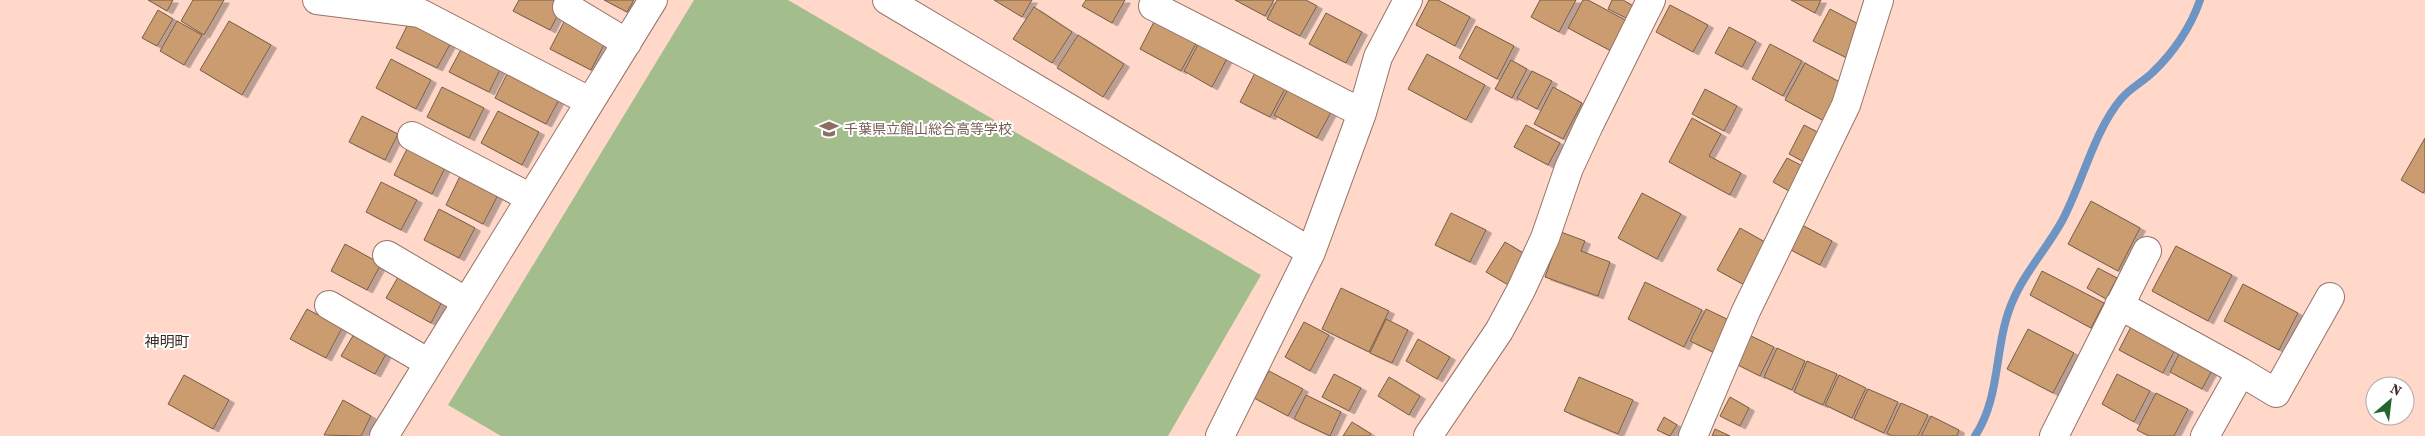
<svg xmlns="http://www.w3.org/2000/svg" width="2425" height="436" viewBox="0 0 2425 436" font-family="'Source Serif 4','Noto Sans JP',serif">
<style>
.green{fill:#a3be8c}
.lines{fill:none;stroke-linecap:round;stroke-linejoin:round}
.stream{stroke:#6d94c2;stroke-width:8}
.building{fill:#ca9c6f;stroke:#775e47;filter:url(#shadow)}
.minor-casing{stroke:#967467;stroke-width:30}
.minor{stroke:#fff;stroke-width:28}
.labels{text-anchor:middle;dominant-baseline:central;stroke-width:4;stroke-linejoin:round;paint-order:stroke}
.education-label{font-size:14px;fill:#785e54;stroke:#fff;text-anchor:start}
.neighbourhood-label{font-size:15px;fill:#3b2c27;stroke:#fff}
</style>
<defs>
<filter id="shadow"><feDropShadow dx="5.5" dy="3" stdDeviation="0" flood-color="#0004"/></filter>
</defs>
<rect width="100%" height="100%" fill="#ffd8ca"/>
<path class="green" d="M694 0H788L1261 275 1168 436H501L448 405Z"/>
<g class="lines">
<path class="stream" d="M1975 436C2001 397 1994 347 2011 305 2023 274 2046 250 2062 221 2082 184 2094 131 2121 99 2130 88 2143 82 2153 72 2173 53 2191 27 2200 0"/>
</g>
<path class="building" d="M148 0H173L167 11Z
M193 0H224L204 35 181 21Z
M519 0H564L565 1 550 30 513 11Z
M604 0H634L627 12Z
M994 0H1032L1022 17Z
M1086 0H1125L1112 23 1082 6Z
M1235 0H1274L1265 16Z
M1277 0H1306L1317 6 1300 36 1267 19Z
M1429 0H1438L1470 17 1455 46 1416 25Z
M1540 0H1576L1559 32 1531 17Z
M1583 0H1588L1627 21 1611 51 1568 28Z
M1612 0H1623L1635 7 1628 19 1608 9Z
M1791 0H1821L1815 13Z
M1670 5 1708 25 1693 52 1656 32Z
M1034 7 1072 32 1052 63 1013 39Z
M1830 9 1868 29 1851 60 1813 41Z
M158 10 173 19 157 46 142 38Z
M1326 13 1362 32 1346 63 1309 44Z
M567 16 608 37 591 70 550 49Z
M1157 16 1199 38 1181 71 1140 49Z
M411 18 453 39 437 68 396 48Z
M177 21 202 35 184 65 160 51Z
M229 21 271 45 242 95 200 70Z
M1476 26 1514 46 1497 79 1459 58Z
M1729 27 1756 41 1742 67 1715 53Z
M1078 35 1124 64 1103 97 1057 68Z
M1202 37 1230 53 1212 87 1184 71Z
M466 40 505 60 489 92 449 72Z
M1770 44 1802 61 1783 96 1752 79Z
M1427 54 1485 85 1466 120 1408 89Z
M391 59 431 80 416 109 376 88Z
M1511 60 1527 69 1512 98 1495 89Z
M1805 63 1845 85 1826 122 1785 100Z
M511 66 563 92 546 124 495 98Z
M1256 71 1286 87 1270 117 1240 102Z
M1532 71 1552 81 1537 109 1517 98Z
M1293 80 1336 103 1317 138 1274 115Z
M442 87 484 108 469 138 427 117Z
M1553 87 1582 103 1563 139 1534 124Z
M1705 89 1737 106 1724 131 1692 114Z
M498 111 539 132 522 165 481 143Z
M362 116 398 134 385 160 349 142Z
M1692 118 1721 134 1709 156 1741 173 1730 195 1669 162Z
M1526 125 1560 143 1548 165 1514 147Z
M1804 125 1827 137 1812 166 1789 154Z
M2425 138V190L2423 193 2401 180Z
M410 143 448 162 432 194 394 175Z
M1787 158 1812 171 1798 196 1773 182Z
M461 174 499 193 483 224 446 205Z
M381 182 417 200 401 230 366 212Z
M1642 193 1681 214 1657 259 1618 238Z
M2091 201 2140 228 2118 271 2068 244Z
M439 209 475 228 459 258 424 240Z
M1451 213 1486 230 1470 262 1435 245Z
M1802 225 1832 241 1820 265 1789 249Z
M1740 228 1770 245 1748 287 1717 270Z
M1561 232 1585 241 1581 251 1610 262 1598 296 1545 277Z
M1505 242 1528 256 1510 286 1486 272Z
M345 244 381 264 367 290 331 271Z
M2176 246 2232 275 2208 321 2152 291Z
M2098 268 2117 278 2106 299 2087 288Z
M2042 271 2104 303 2091 328 2030 295Z
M401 272 445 296 431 323 386 298Z
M1645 282 1702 310 1684 347 1628 319Z
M2243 284 2298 313 2279 350 2224 321Z
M1341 288 1389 311 1369 352 1322 329Z
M307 309 342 328 326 358 290 339Z
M1706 309 1733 322 1717 354 1690 341Z
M1386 319 1408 330 1392 363 1370 353Z
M2135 319 2179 342 2163 373 2119 350Z
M1304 322 1329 335 1310 371 1285 357Z
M358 327 391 345 375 374 341 356Z
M2028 329 2074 353 2053 393 2007 369Z
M1747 334 1774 347 1760 376 1734 363Z
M1418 339 1450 357 1437 379 1406 361Z
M2183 346 2216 363 2202 389 2170 372Z
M1777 348 1805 361 1792 390 1764 377Z
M1807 361 1837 374 1823 405 1794 392Z
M1269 371 1303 389 1288 416 1254 398Z
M1334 374 1361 388 1349 411 1322 397Z
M2117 374 2150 391 2134 422 2102 404Z
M184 375 229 400 213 429 168 404Z
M1839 375 1866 388 1852 418 1825 405Z
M1389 377 1420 396 1409 415 1378 396Z
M1579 377 1633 400 1618 434 1564 411Z
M1868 389 1898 402 1884 433 1854 419Z
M2156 393 2188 409 2174 436H2149L2137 430Z
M1306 395 1341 412 1330 436 1294 419Z
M1730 397 1749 408 1740 426 1720 416Z
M343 400 371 416 361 436 324 435Z
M1901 403 1928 415 1918 436H1892L1887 433Z
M1931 416 1959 430 1957 436H1921Z
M1664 417 1677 425 1670 436 1657 430Z
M1352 422 1371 434 1369 436H1343Z
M1715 429 1730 436H1712Z"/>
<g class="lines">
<g class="minor-casing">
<path id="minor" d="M317 0 420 13 589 101
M887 0 1311 252
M1157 0 1153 6 1362 113
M567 7 627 43
M412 136 531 198
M387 255 467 302
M329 305 429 363
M2119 305 2241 372 2276 393 2330 297
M384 436 653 0
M1220 436 1311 252 1362 113 1378 57 1408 0
M1428 436 1499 331 1521 290 1545 238 1569 168 1589 125 1651 0
M1693 436 1746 311 1846 105 1879 0
M2054 436 2147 251
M2205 436 2241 372"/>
</g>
<use href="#minor" class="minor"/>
</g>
<defs>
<g id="school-bare" transform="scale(1.5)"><path d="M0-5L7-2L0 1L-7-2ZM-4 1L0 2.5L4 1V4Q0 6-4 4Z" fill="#8d6e63" stroke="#fff" stroke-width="2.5" paint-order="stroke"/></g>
</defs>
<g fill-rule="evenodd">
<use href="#school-bare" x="829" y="129"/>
</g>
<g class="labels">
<g class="education-label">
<text x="844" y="129">千葉県立館山総合高等学校</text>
</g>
<g class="neighbourhood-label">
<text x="167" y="341">神明町</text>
</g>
</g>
<g transform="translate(2390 401) rotate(28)"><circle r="24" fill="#ffffff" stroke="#b1aba9"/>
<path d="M0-4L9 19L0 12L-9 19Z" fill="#24652f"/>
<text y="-8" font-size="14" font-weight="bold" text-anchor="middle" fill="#3b2c27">N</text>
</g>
</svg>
